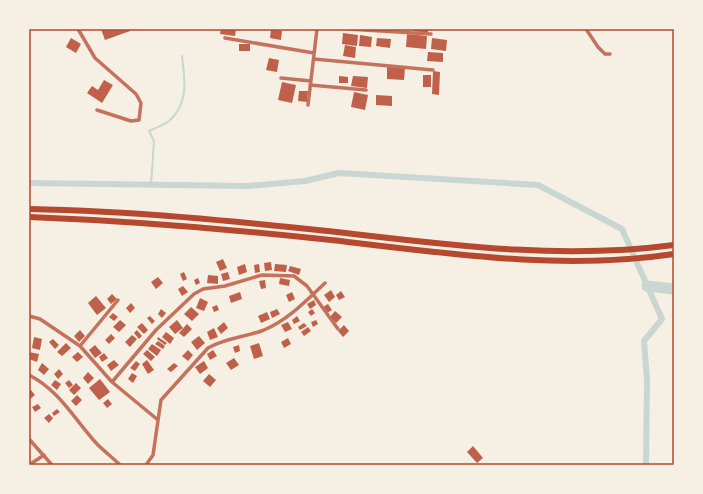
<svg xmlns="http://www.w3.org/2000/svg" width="703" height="494" viewBox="0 0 703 494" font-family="Figtree,sans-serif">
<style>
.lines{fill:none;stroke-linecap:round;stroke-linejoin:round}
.stream{stroke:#c9d6d2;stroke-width:2}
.canal{stroke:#c9d6d2;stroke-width:6}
.river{stroke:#c9d6d2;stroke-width:11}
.building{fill:#bf614a}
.minor{stroke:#c5725c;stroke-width:3.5}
.motorway{stroke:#b5482f;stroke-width:6}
.neatline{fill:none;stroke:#b5482f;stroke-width:1.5}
</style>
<rect width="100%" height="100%" fill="#f6efe4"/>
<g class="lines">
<path class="stream" d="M151 185 154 141 149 131C155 128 164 125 169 121 189 103 185 80 182 56"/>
<path class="canal" d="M29 183 247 186 305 181 339 173 538 185 622 229 662 319 644 341 647 380 646 465"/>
<path class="river" d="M647 286 674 289"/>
</g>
<path class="building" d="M101 29H130V31L105 40Z
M221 29H236L235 36 220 34Z
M271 29 282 31 281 40 270 38Z
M414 29H428V33L413 31Z
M343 33 358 35 357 46 342 44Z
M407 34 427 36 426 49 406 47Z
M360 35 372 37 371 47 359 46Z
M71 38 81 44 76 53 66 47Z
M377 38 391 39 390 48 376 46Z
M432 38 447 40 446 51 431 49Z
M239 44H250V51H239Z
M345 45 356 47 355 58 343 56Z
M428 52 443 53V62L427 61Z
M269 58 279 60 277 72 266 70Z
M387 67 405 68 404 80 387 79Z
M433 71 440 72 439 95 432 94Z
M423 75H431V87H423Z
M339 76 348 77V83H339Z
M353 76 368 77 367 88 351 86Z
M104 80 113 85 102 103 87 93 92 86 98 90Z
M282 82 296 85 292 103 278 100Z
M299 91H308L307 102 298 101Z
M354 92 368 95 365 110 351 107Z
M376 95 392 96V106L376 105Z
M223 259 227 268 220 271 216 262Z
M271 262 272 270 265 271 264 263Z
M245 264 247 272 239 275 237 267Z
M259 264 260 272 255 273 254 265Z
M275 264 287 265 286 272 274 271Z
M290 266 301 269 299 275 288 271Z
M184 272 187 279 183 281 180 274Z
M228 272 230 279 223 281 221 274Z
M208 275 218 276V284L207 283Z
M158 277 163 283 156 289 151 282Z
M198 278 200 283 196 285 194 280Z
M280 278 290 280 289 286 279 284Z
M265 280 266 288 261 289 259 281Z
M183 286 188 292 182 296 178 289Z
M331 290 335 297 329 302 324 295Z
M341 291 345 297 339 300 336 295Z
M240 292 242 299 231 303 229 296Z
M292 292 295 299 289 302 286 295Z
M112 294 117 299 111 304 107 299Z
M96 296 106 308 97 315 88 303Z
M200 298 208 302 204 311 196 308Z
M314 300 316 305 310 309 307 304Z
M131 303 135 308 130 313 126 308Z
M328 304 332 310 327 313 323 307Z
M217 305 219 310 214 312 212 307Z
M191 307 199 314 192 321 184 314Z
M161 309 166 313 162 318 158 314Z
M277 309 280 314 272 318 270 312Z
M312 309 315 313 311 316 308 312Z
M335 311 342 317 336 323 330 317Z
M267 312 270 319 261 323 258 316Z
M113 313 118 317 114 321 109 317Z
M150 316 155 321 152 324 147 318Z
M297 316 300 321 294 324 292 320Z
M120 320 126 325 119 332 113 327Z
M177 320 183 328 175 334 169 327Z
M316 320 318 324 313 327 311 322Z
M224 322 228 328 221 334 217 328Z
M288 322 292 329 285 332 281 325Z
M142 323 148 330 144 334 137 327Z
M304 323 307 326 300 330 298 327Z
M187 324 192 329 184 337 179 333Z
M344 325 349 331 343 337 338 331Z
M308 327 311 331 304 336 301 332Z
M214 328 218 337 210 340 207 332Z
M80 330 85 336 79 342 74 336Z
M137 330 142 336 139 339 134 333Z
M166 332 174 338 170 344 162 337Z
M111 334 115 338 109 344 105 340Z
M132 335 137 339 130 347 125 342Z
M199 336 205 343 197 350 191 342Z
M34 337 42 339 40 350 32 348Z
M158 337 167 343 165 345 157 339Z
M288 338 291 344 284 348 281 342Z
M53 339 59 345 55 349 49 342Z
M158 341 165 346 163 349 155 344Z
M66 343 71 348 62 356 57 352Z
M259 343 263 356 254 359 250 346Z
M152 344 161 350 157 356 148 349Z
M95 345 102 353 95 358 89 350Z
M239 345 240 351 235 353 233 347Z
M147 350 155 357 151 361 143 354Z
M188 350 193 355 188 361 182 356Z
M213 350 217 356 210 360 207 354Z
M29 352 39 354 37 362 29 359Z
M78 352 83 357 77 362 72 357Z
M104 353 108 358 102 362 99 357Z
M234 358 239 365 231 370 226 363Z
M114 360 119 365 111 371 107 365Z
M147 360 154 370 148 374 142 364Z
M136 361 140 364 135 371 130 368Z
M204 361 208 368 200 374 195 367Z
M42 363 49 369 44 375 38 370Z
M174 363 178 366 171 372 167 369Z
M59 369 63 374 58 379 54 374Z
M88 372 94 378 88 384 83 378Z
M132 373 137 376 133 383 128 379Z
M209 374 216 380 210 387 203 381Z
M100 379 110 392 99 400 89 388Z
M55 380 61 384 57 390 51 385Z
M69 380 73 385 69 388 65 383Z
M76 383 81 388 74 395 69 390Z
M31 390 35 395 29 400V391Z
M77 395 82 400 76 406 71 401Z
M108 399 112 404 107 408 103 403Z
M38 404 41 408 35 412 32 407Z
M57 409 60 412 54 416 52 413Z
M49 414 53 418 49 423 44 418Z
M473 446 483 458 477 463 467 452Z"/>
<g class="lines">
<path class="minor" d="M78 29 95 58 136 94 141 103 139 120 131 121 97 110
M348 29 431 34
M586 29 598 47 605 54H610
M225 38 314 53
M314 59 433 70
M281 78 311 81
M310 85 366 90
M308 105 317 29
M29 316 40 319 80 346 112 382 158 420
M80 346 118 300
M29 375C59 390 75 420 97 444 104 451 113 458 120 465
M112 382 156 330 194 294 203 289 225 286 262 275 294 276 307 286 338 329
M29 439 52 465
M29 465 44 455
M146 465 153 455 161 400 208 348C225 338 246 337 264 330 288 320 307 300 325 283"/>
<path class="motorway" d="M29 209C132 211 235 221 337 232 449 245 561 260 674 245
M29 217C130 221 230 229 331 240 444 253 560 271 674 254"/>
</g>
<rect width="703" height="494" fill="none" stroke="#f6efe4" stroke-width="60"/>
<rect x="30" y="30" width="643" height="434" class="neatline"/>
</svg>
